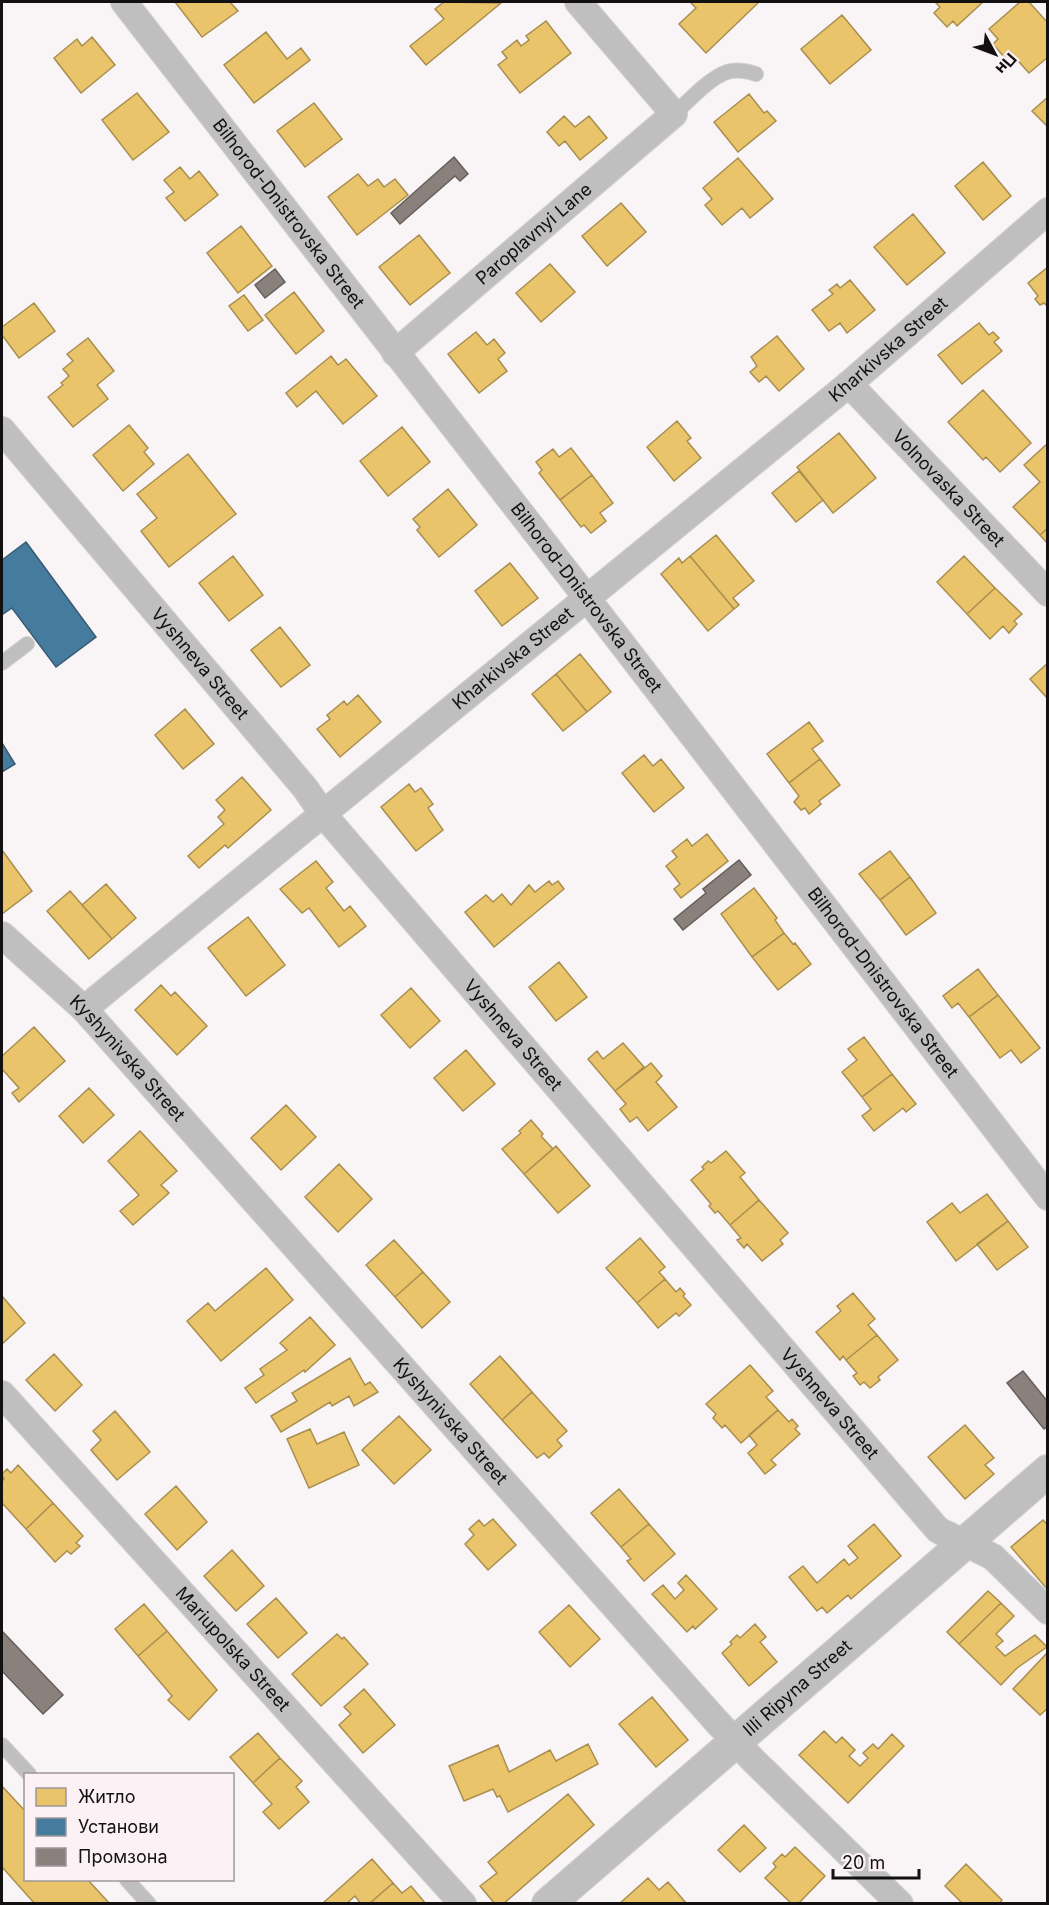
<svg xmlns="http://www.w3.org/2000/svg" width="1049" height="1905" font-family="Inter,sans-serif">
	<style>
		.homes { fill: #e9c46a; stroke: #a98e4f; stroke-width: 1.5 }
		.public { fill: #457b9d; stroke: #365b73; stroke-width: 1.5 }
		.industry { fill: #8a817c; stroke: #665f5c; stroke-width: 1.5 }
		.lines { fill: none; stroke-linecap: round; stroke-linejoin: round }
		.service-casing { stroke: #d3d0d1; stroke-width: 16 }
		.minor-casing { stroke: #d3d0d1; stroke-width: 28 }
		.tertiary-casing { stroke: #d3d0d1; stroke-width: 34 }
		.service { stroke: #bfbfc0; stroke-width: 14 }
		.minor { stroke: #bfbfc0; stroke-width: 26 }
		.tertiary { stroke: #bfbfc0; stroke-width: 32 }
		.labels { text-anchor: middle; stroke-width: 6; stroke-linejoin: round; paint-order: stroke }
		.street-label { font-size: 18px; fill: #131011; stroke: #fcf1f5 }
	</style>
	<rect width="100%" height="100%" fill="#f9f4f6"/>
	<path class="homes" d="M175 2H230L238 11 202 37Z
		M444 2 501 3 426 65 410 46 444 19 435 9Z
		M690 2H756L758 3 706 53 679 24 696 8Z
		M935 2H983L957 26 953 21 947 27 934 13 940 7Z
		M1020 2H1029L1048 23V57L1029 73 1010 52 1004 57 993 44 998 39 989 29Z
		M842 15 871 50 830 84 801 49Z
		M546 21 571 53 520 93 498 65 507 58 502 52 517 40 521 46 529 40 526 36Z
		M266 32 287 59 301 48 310 60 254 103 224 65Z
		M92 37 115 65 81 93 54 58 77 39 82 46Z
		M137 93 169 132 133 160 102 120Z
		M749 94 764 113 767 111 776 121 738 152 714 122Z
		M1048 97V127L1032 111Z
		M314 103 342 139 305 167 277 131Z
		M564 116 575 127 589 116 607 138 580 160 565 141 559 146 547 132Z
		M738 158 773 199 750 218 742 208 722 225 705 205 712 199 703 188Z
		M983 162 1011 196 983 220 955 186Z
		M180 167 190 179 199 171 218 195 185 221 166 198 174 192 164 180Z
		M358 174 368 186 378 179 384 187 395 179 408 195 357 235 328 197Z
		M621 203 646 232 607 266 582 236Z
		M913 214 945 253 907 285 874 247Z
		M241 226 272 266 238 293 207 253Z
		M419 235 450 273 410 305 379 267Z
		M550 264 575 292 541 322 516 293Z
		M1048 267V307L1044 303 1040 305 1035 299 1038 296 1028 283Z
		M850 280 875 310 847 333 840 323 829 331 812 310 833 294 829 290 837 284 840 288Z
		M294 292 324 331 296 354 265 315Z
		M244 295 263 320 248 331 229 306Z
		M34 303 55 331 19 358 2 335V327Z
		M979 323 989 335 993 332 999 338 994 342 1002 351 962 384 938 355Z
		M476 332 487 345 494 339 505 353 498 359 507 371 479 393 448 354Z
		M777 336 804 369 779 391 766 376 759 382 750 372 757 366 751 357Z
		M88 338 114 371 97 385 108 399 73 427 48 397 63 385 61 383 69 376 63 369 73 361 67 354Z
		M331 356 338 365 346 359 377 396 343 424 316 391 297 407 286 393Z
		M983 390 1031 443 1000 472 986 457 983 460 948 422Z
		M677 421 691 438 687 441 701 458 674 481 647 447Z
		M129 425 148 448 144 452 154 464 123 491 93 455Z
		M402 427 430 462 388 496 360 461Z
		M839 433 876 478 833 513 797 467Z
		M1048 443V528L1040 535 1013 507 1040 482 1024 465Z
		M571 448 592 475 560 500 539 473 542 470 536 462 553 449 559 457Z
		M188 454 236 514 169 567 141 531 157 518 137 494Z
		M799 471 823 500 796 522 772 493Z
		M592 475 613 503 600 513 606 521 591 533 584 525 581 527 560 500Z
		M448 489 477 525 439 557 417 530 420 527 413 519Z
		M1048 528V544L1040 535Z
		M716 535 754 581 733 598 739 605 734 609 690 556Z
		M233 556 263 595 229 621 199 583Z
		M690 556 734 609 708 631 661 574 679 558 682 563Z
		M964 556 995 588 967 614 937 582Z
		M510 563 538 598 502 626 475 591Z
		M995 588 1022 614 1014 621 1017 624 1009 633 1003 626 990 639 967 614Z
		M280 627 310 665 281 687 251 650Z
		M580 654 611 692 587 712 556 674Z
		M1048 663V699L1030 679Z
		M556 674 587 712 563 731 532 694Z
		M358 695 381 722 340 757 317 729 330 719 327 715 344 701 347 705Z
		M185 709 214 744 183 769 155 735Z
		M809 722 823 741 812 749 820 759 789 783 767 754Z
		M644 755 653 766 661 759 684 788 654 812 622 773Z
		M820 759 840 785 819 801 821 804 809 814 805 808 801 810 794 802 799 796 789 783Z
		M242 777 271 810 228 848 225 845 199 868 188 856 224 824 218 817 225 810 216 800Z
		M409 784 415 792 421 788 433 804 428 808 443 830 416 851 381 807Z
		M707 834 728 861 681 898 674 889 680 884 666 866 677 857 672 851 687 839 692 846Z
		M2 850 32 891 2 914Z
		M890 851 910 877 880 900 859 874Z
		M316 861 333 882 326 888 344 911 350 906 366 926 339 947 309 908 302 913 280 889Z
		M910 877 936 913 906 935 880 900Z
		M549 881 552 885 558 881 564 889 494 947 465 912 486 895 493 902 502 894 511 905 529 885 535 892Z
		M106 884 136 918 112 939 82 905Z
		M754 888 777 918 775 920 784 933 752 957 721 914Z
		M70 891 112 939 89 959 47 911Z
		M248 917 285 965 246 996 208 948Z
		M784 933 793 944 795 943 811 964 778 990 752 957Z
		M559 962 587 997 556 1021 529 987Z
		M978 969 998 995 969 1017 958 1003 952 1008 943 996Z
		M161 985 171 996 175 992 207 1026 177 1055 135 1010Z
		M411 988 440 1021 410 1048 381 1015Z
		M998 995 1040 1048 1021 1063 1011 1050 1000 1058 969 1017Z
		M34 1027 65 1061 19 1102 12 1093 19 1088 2 1069V1056Z
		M864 1037 892 1074 862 1097 842 1072 857 1060 848 1049Z
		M623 1043 644 1067 615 1091 588 1059 597 1051 603 1059Z
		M466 1050 495 1084 463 1111 434 1078Z
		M651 1063 662 1076 656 1082 677 1107 648 1131 637 1117 630 1122 620 1109 626 1104 615 1091Z
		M892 1074 916 1104 906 1112 903 1108 874 1131 862 1116 871 1109 862 1097Z
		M89 1088 114 1115 83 1143 59 1116Z
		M286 1105 316 1137 281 1170 251 1138Z
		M531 1120 543 1134 541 1136 553 1149 524 1174 502 1149 521 1133 519 1131Z
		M140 1131 177 1171 161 1185 169 1193 133 1225 120 1211 139 1195 108 1161Z
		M556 1146 590 1186 558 1213 524 1174Z
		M726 1151 745 1173 740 1177 759 1200 730 1225 718 1211 715 1213 709 1206 711 1204 691 1180 704 1169 702 1167 708 1161 711 1163Z
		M339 1164 372 1199 338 1232 305 1197Z
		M987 1194 1008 1221 956 1261 927 1222 952 1203 960 1213Z
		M759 1200 788 1233 780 1240 783 1244 762 1261 747 1244 744 1248 737 1240 741 1238 730 1225Z
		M1008 1221 1028 1247 997 1270 977 1244Z
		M640 1238 665 1267 659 1272 665 1279 637 1303 606 1268Z
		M394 1240 423 1272 395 1297 366 1265Z
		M266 1268 293 1300 221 1361 187 1321 208 1303 215 1311Z
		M423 1272 450 1302 422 1328 395 1297Z
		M665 1279 676 1292 680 1288 685 1294 683 1296 691 1305 679 1316 676 1313 658 1328 637 1303Z
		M853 1293 875 1319 868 1325 877 1335 846 1360 843 1356 840 1360 816 1332 841 1311 837 1306Z
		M2 1296 25 1323 2 1344Z
		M310 1317 335 1345 305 1372 304 1370 256 1403 245 1388 264 1375 260 1369 287 1350 280 1343Z
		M877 1335 898 1360 878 1377 880 1380 870 1388 864 1382 860 1385 853 1376 857 1373 846 1360Z
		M54 1354 82 1385 55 1411 26 1380Z
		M500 1356 532 1392 502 1420 470 1384Z
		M350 1358 365 1385 370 1382 378 1392 354 1406 349 1396 332 1406 330 1402 281 1432 271 1416 297 1401 292 1393Z
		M750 1365 773 1391 766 1397 778 1410 741 1443 725 1425 722 1428 713 1418 716 1414 706 1404Z
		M532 1392 567 1431 557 1440 562 1446 549 1458 544 1453 537 1458 502 1420Z
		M778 1410 789 1422 792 1419 798 1426 795 1429 800 1434 771 1460 776 1465 765 1474 748 1453 757 1445 749 1435Z
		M115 1411 150 1452 117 1480 91 1450 101 1440 93 1431Z
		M399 1416 431 1450 394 1484 362 1450Z
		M965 1425 994 1458 985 1465 994 1474 965 1499 928 1457Z
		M310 1429 317 1444 344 1432 359 1465 309 1488 287 1439Z
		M18 1465 53 1503 26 1529 2 1503V1481L4 1479 2 1474 7 1469 11 1473Z
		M176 1486 207 1522 177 1550 145 1514Z
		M619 1489 649 1524 621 1547 591 1513Z
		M53 1503 83 1536 76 1543 80 1546 71 1554 67 1551 55 1562 26 1529Z
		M493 1519 516 1545 488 1570 465 1544 474 1535 469 1529 479 1520 484 1526Z
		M1043 1520 1048 1525V1590L1011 1547Z
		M649 1524 675 1554 644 1581 627 1561 631 1559 621 1547Z
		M874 1524 901 1556 851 1599 848 1595 827 1613 822 1607 817 1611 789 1577 803 1566 817 1583 844 1559 849 1565 858 1558 848 1546Z
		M232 1550 264 1586 236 1611 204 1576Z
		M686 1575 717 1609 695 1629 693 1626 687 1632 652 1594 663 1585 675 1599 684 1590 678 1583Z
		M988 1591 1001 1603 959 1644 947 1632Z
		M276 1598 307 1633 278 1658 247 1624Z
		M1001 1603 1014 1616 996 1634 1003 1641 996 1647 1005 1656 1035 1635 1047 1647 1017 1668 1001 1685 959 1644Z
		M144 1604 167 1631 138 1656 115 1629Z
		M569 1605 600 1639 570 1667 539 1632Z
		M755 1624 766 1637 760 1642 777 1662 749 1686 722 1653 732 1644 730 1642 737 1635 740 1638Z
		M167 1631 217 1690 189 1720 168 1700 172 1696 138 1656Z
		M337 1634 342 1639 344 1637 368 1664 321 1706 292 1674Z
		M1048 1652V1708L1040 1715 1013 1689Z
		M364 1689 395 1725 363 1753 339 1725 351 1714 344 1707Z
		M652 1697 688 1740 656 1767 619 1724Z
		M824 1731 836 1743 842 1737 855 1750 849 1756 860 1766 868 1758 863 1753 873 1744 878 1749 892 1734 904 1746 848 1803 799 1755Z
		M258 1733 280 1758 253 1783 230 1757Z
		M588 1744 598 1764 508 1812 500 1796 497 1797 493 1789 464 1801 449 1766 498 1745 509 1772 550 1750 556 1761Z
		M280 1758 302 1781 296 1787 309 1802 279 1829 263 1812 272 1804 253 1783Z
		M2 1786 26 1812V1880H88L110 1904H35L2 1867Z
		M568 1794 594 1825 503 1904H495L480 1886 497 1873 488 1862Z
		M744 1825 766 1848 740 1872 718 1850Z
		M795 1847 825 1876 798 1904H792L765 1878 776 1867 773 1863 782 1854 785 1857Z
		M372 1859 393 1883 369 1904H361L355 1896 346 1904H322Z
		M966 1864 1002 1900 999 1904H963L945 1886Z
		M648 1878 659 1890 668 1882 687 1904H619Z
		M393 1883 402 1893 411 1886 426 1904H369Z"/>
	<path class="public" d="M26 542 96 637 56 667 12 608 3 614 2 613V560Z
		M2 743 15 764 2 772Z"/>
	<path class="industry" d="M454 157 468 174 460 181 455 176 400 224 391 213Z
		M275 269 285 282 265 298 255 285Z
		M739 860 751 875 683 930 674 919 706 893 703 889Z
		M1023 1371 1048 1402V1426L1044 1429 1007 1383Z
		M2 1631 63 1695 43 1714 2 1671Z"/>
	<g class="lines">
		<g class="service-casing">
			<path id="service" d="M674 114C688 102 709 78 727 72 737 69 747 71 756 74
				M2 663 27 644
				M2 1745 29 1774
				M127 1880 149 1904"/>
		</g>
		<g class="minor-casing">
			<g id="minor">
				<path id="s1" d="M124 2 586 597 1048 1197"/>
				<path id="s2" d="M395 353 674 114 578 2"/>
				<path id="s3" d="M849 384 1048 593"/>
				<path id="s4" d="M2 430 305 788 323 814 938 1530 993 1557 1048 1611"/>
				<path id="s5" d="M2 935 84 1009 717 1722 754 1761 900 1904"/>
				<path id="s6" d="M84 1009 849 384 1048 211"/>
				<path id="s7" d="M2 1394 463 1904"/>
			</g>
		</g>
		<g class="tertiary-casing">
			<g id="tertiary">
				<path id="s8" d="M548 1904 1048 1471"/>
			</g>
		</g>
		<use href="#service" class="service"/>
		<use href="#minor" class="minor"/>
		<use href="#tertiary" class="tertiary"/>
	</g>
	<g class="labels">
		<g class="street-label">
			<text dy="6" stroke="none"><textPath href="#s1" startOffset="268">Bilhorod-Dnistrovska Street</textPath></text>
			<text dy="6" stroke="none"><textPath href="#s2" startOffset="183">Paroplavnyi Lane</textPath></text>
			<text dy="6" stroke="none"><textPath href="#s6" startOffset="1040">Kharkivska Street</textPath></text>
			<text dy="6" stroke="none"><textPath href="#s3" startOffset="144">Volnovaska Street</textPath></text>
			<text dy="6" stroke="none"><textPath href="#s1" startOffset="754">Bilhorod-Dnistrovska Street</textPath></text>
			<text dy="6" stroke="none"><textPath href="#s6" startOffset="554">Kharkivska Street</textPath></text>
			<text dy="6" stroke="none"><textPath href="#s4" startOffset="306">Vyshneva Street</textPath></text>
			<text dy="6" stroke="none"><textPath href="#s1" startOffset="1240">Bilhorod-Dnistrovska Street</textPath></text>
			<text dy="6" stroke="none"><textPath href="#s4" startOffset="792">Vyshneva Street</textPath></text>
			<text dy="6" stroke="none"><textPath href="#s5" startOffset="176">Kyshynivska Street</textPath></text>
			<text dy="6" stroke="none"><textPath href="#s4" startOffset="1278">Vyshneva Street</textPath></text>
			<text dy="6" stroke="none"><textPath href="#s5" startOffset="662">Kyshynivska Street</textPath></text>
			<text dy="6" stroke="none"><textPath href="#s7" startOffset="344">Mariupolska Street</textPath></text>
			<text dy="6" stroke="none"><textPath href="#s8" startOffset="330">Illi Ripyna Street</textPath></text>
		</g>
	</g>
	<rect width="1049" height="1905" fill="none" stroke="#131011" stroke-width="6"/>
	<rect x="24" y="1773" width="210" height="108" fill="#fcf1f5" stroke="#9f979a" stroke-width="1.5"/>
	<rect x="36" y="1788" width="30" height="18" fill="#e9c46a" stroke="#9f979a" stroke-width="1.5"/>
	<text x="78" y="1803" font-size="18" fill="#131011">Житло</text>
	<rect x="36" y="1818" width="30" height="18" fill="#457b9d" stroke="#9f979a" stroke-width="1.5"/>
	<text x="78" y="1833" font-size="18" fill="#131011">Установи</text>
	<rect x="36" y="1848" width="30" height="18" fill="#8a817c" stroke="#9f979a" stroke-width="1.5"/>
	<text x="78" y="1863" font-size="18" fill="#131011">Промзона</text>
	<g transform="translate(995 54) rotate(131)" stroke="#fcf1f5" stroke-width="4.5" paint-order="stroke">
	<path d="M0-4.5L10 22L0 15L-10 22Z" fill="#131011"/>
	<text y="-9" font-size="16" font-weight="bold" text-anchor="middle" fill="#131011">Пн</text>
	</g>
	<path d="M833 1869v9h86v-9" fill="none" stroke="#131011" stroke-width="3"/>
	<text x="842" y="1869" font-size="18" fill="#131011" stroke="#fcf1f5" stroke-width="4.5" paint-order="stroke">20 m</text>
</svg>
